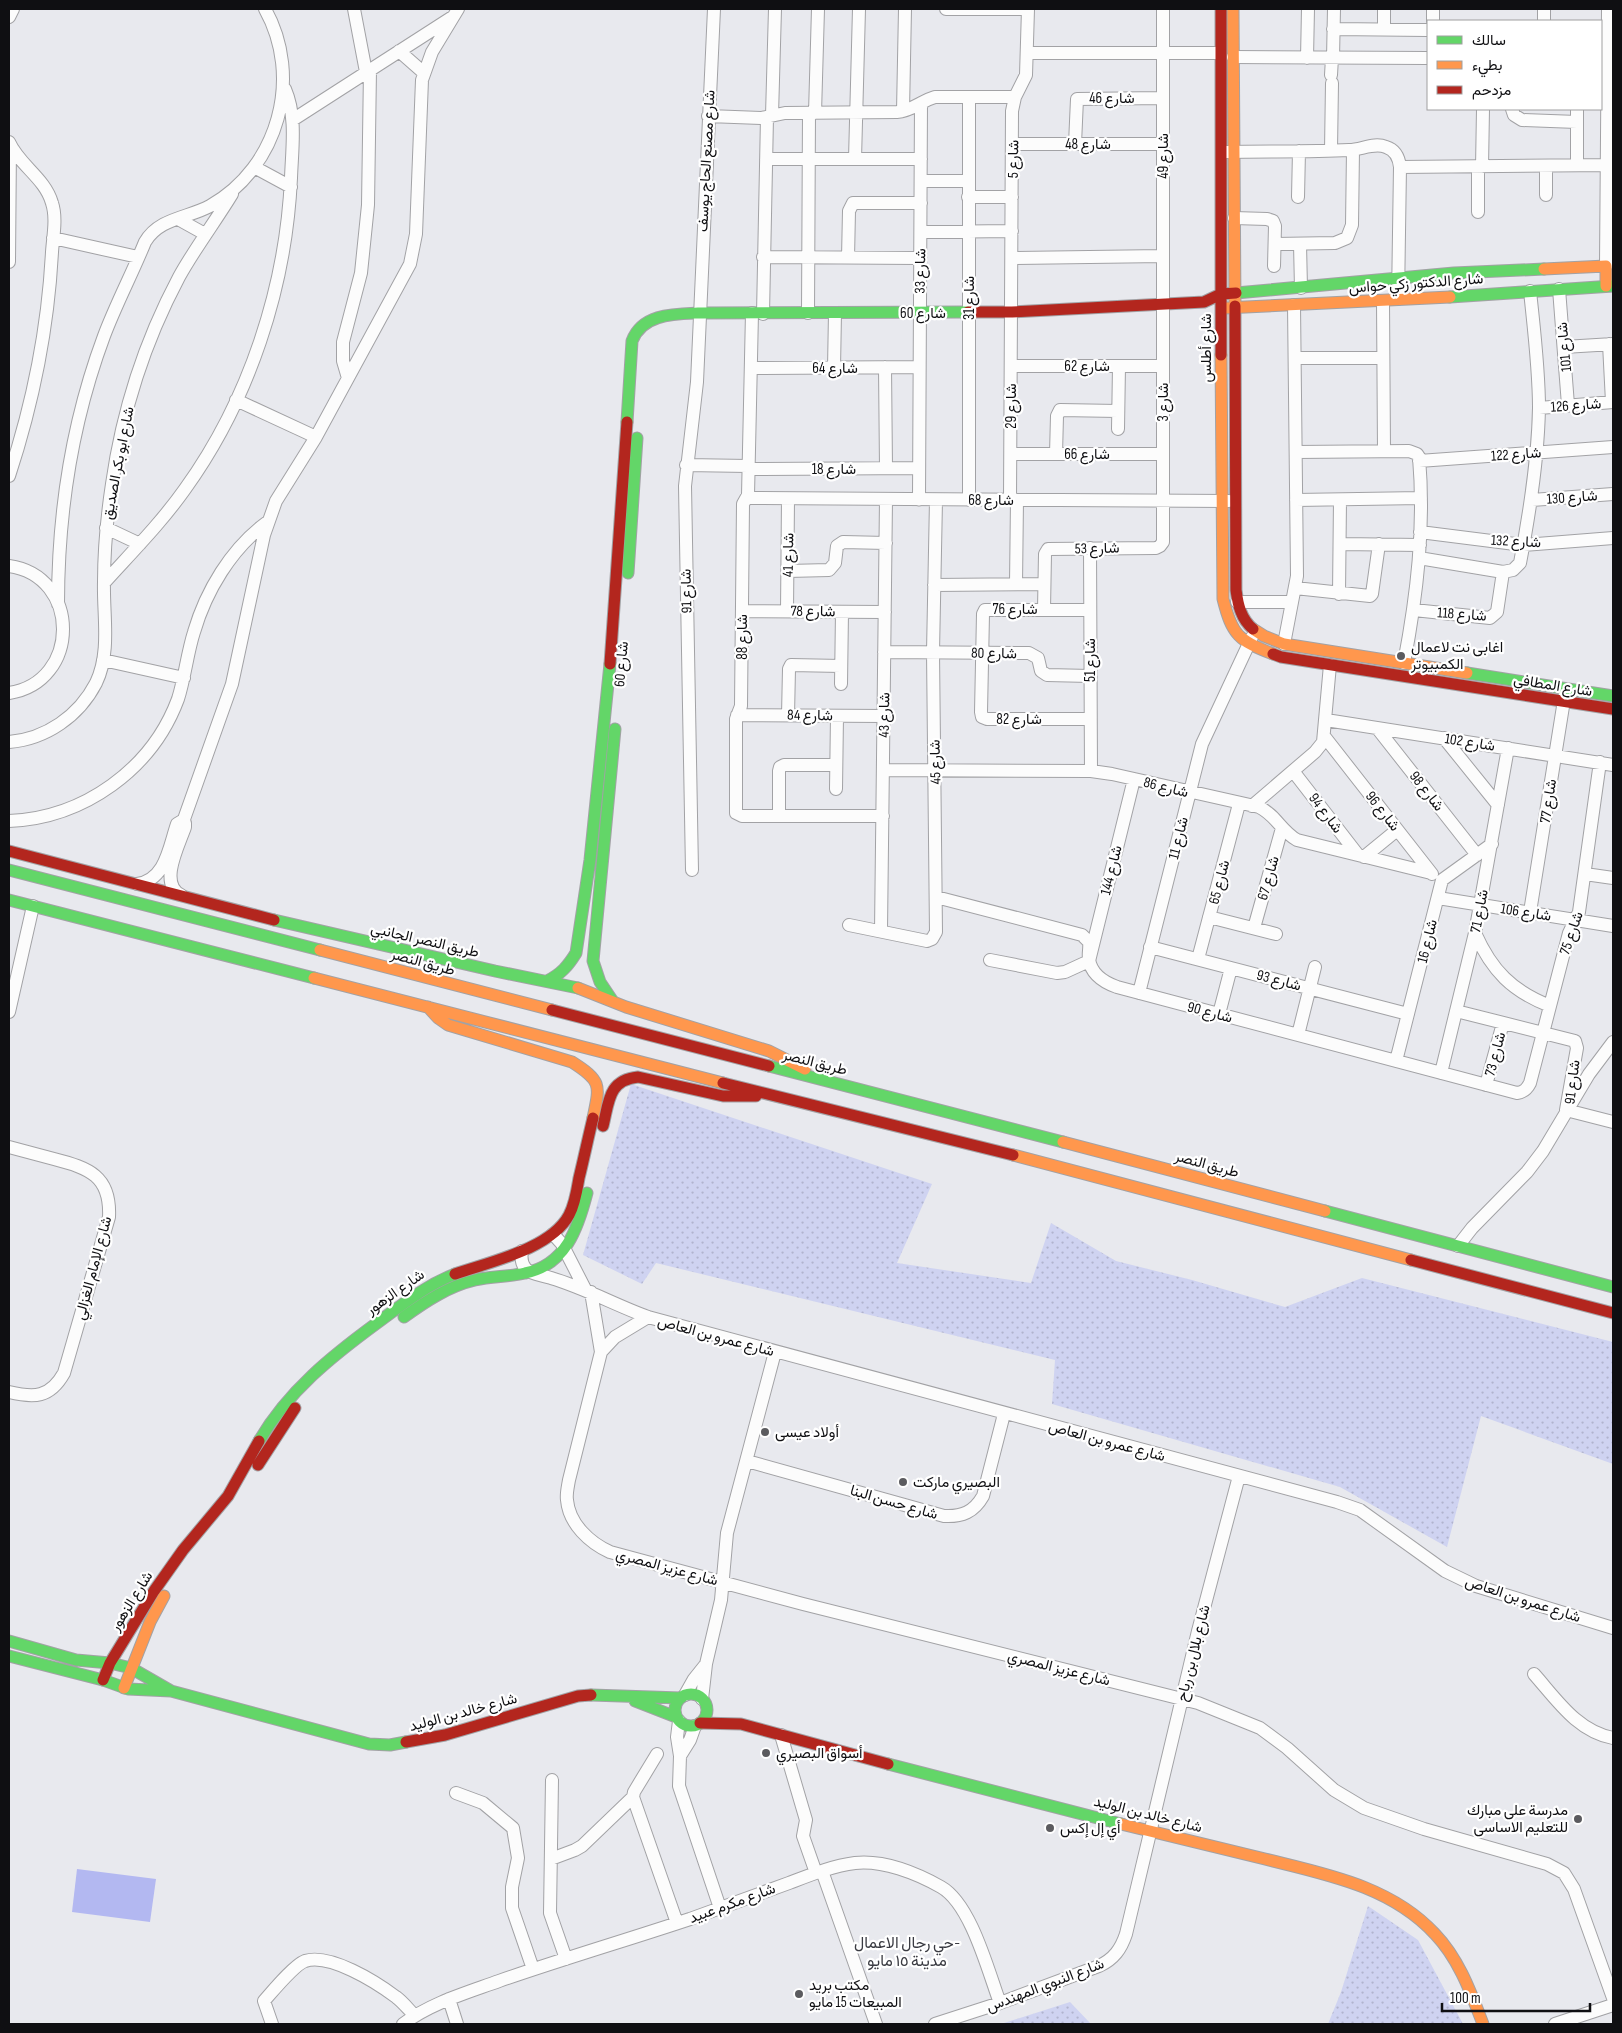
<svg xmlns="http://www.w3.org/2000/svg" width="1622" height="2033" font-family="'Sofia Sans Condensed',Vazirmatn,sans-serif">
	<style>
		.grass { fill: url(#grass-dots) }
		.water { fill: #b3b8f1 }
		.lines { fill: none; stroke-linecap: round; stroke-linejoin: round }
		.street-casing { stroke: #a2a2a5; stroke-width: 14 }
		.fast-casing { stroke: #a2a2a5; stroke-width: 13 }
		.slow-casing { stroke: #a2a2a5; stroke-width: 13 }
		.jam-casing { stroke: #a2a2a5; stroke-width: 13 }
		.street { stroke: #fcfcfc; stroke-width: 12 }
		.fast { stroke: #63d668; stroke-width: 11 }
		.slow { stroke: #ff974d; stroke-width: 11 }
		.jam { stroke: #b3261e; stroke-width: 11 }
		.poi-dot { fill: #5b5b5f; stroke: #fff; stroke-width: 2 }
		.labels { text-anchor: middle; stroke-width: 4.5; stroke-linejoin: round; paint-order: stroke }
		.street-label { font-size: 15px; fill: #0f0f12; stroke: #fff }
		.poi-label { font-size: 15px; fill: #0f0f12; stroke: #fff; text-anchor: start }
		.neighbourhood-label { font-size: 16px; fill: #3a3b42; stroke: #fff }
	</style>
	<defs>
		<pattern id="grass-dots" width="8" height="8" patternUnits="userSpaceOnUse" patternTransform="scale(1.25)"><rect width="8" height="8" fill="#cfd3f1"/><path d="M2 2h.1M6 6h.1" fill="none" stroke="#b1b4ce" stroke-width="1.8" stroke-linecap="round"/></pattern>
	</defs>
	<rect width="100%" height="100%" fill="#e8e9ee"/>
	<path class="grass" d="M631 1084 932 1184 897 1263 1031 1283 1051 1223 1116 1261 1192 1280 1285 1307 1362 1278 1613 1342V1464L1481 1416 1447 1547 1340 1487 1052 1404 1055 1360 656 1263 642 1284 583 1255Z
		M1368 1906 1418 1940 1463 2024H1328L1341 1992Z
		M1070 2002 1091 2024H1001Z"/>
	<path class="water" d="M77 1869 156 1879 150 1922 72 1912Z"/>
	<g class="lines">
		<g class="street-casing">
			<path id="street" d="M354 9 366 72
				M946 9H1028
				M9 17 13 9
				M1433 21V9
				M1544 21V9
				M1333 29 1428 30
				M1384 30V9
				M399 51 424 73
				M1027 53H1220
				M1233 57 1428 58
				M1307 58 1308 9
				M1333 58 1334 9
				M1331 75 1332 58
				M969 97V500
				M1512 109 1514 115 1522 120 1577 122
				M903 111 905 9
				M815 113 818 9
				M772 115 775 9
				M708 116 761 118 785 113 897 112C912 111 921 101 935 97H1015
				M294 119 451 18
				M9 142C19 165 45 178 52 203 57 218 53 237 52 252 48 329 33 403 9 476
				M1013 144H1163
				M1075 144 1077 99 1163 98
				M1331 150 1332 83
				M1226 152C1267 151 1308 152 1349 150 1361 150 1374 142 1386 147 1396 150 1399 158 1400 167L1398 299
				M766 159H921
				M855 159 859 9
				M1577 165V109
				M254 167 291 187
				M1400 167 1607 165
				M1478 167V212
				M1482 167 1483 109
				M921 181H968
				M1546 195V166
				M968 197H1012
				M1298 197 1299 151
				M1234 218 1267 219 1273 221 1275 226 1274 266
				M178 219 205 234
				M921 232 1012 231
				M53 238 138 257
				M1275 244 1335 243 1347 238 1352 225 1353 150
				M1300 244 1301 288
				M763 257 920 258
				M848 258 849 211 853 203H921
				M1012 258 1163 256
				M9 262 10 145
				M1606 266 1608 9
				M1559 289 1568 405
				M1383 301 1384 451
				M752 313 748 495 743 504 741 706 736 719V813L742 816H883
				M808 313 809 113
				M763 314 767 117
				M1609 344 1612 402
				M1564 347 1613 344
				M1295 358H1383
				M1011 366H1163
				M885 367 886 468
				M751 368 919 367
				M834 368 835 313
				M348 378 343 361V342L361 273 368 205 370 70
				M236 400 316 437
				M1539 408 1613 402
				M1118 429 1119 366
				M1296 452 1409 451 1417 454 1419 457C1425 527 1417 595 1404 663
				M1011 454H1163
				M1056 454 1057 416 1060 410 1118 411
				M1419 461 1613 447
				M686 465 748 466
				M748 469 919 468
				M747 498 1229 501
				M919 500 921 103
				M1010 500 1012 111 1015 97 1026 75 1028 9
				M1296 500 1421 498
				M1532 500 1613 494
				M106 528 140 544
				M1420 532 1523 545 1613 538
				M1340 544 1420 545
				M1090 548 1091 771
				M1419 558 1503 572 1513 570 1520 563C1530 511 1538 461 1539 408 1539 369 1534 330 1530 291
				M9 566C81 576 81 682 9 693
				M788 571 829 570 835 563 837 546 843 542 886 543
				M104 583C132 552 161 523 185 489 249 400 286 288 291 178 292 148 297 117 285 89
				M1016 584 1017 500
				M934 585 1044 584
				M1295 588 1370 596 1372 594 1379 544
				M1339 594 1340 500
				M1237 602H1292
				M58 604C58 513 72 422 104 336 116 304 132 274 145 242 159 218 188 218 210 206 279 167 303 77 265 9
				M1044 609 1045 554 1048 549 1156 548 1160 546 1163 542V9
				M1090 610H985L983 614 981 712 982 717 987 719H1090
				M1414 610 1490 618 1497 612 1503 572
				M742 611 885 612
				M787 611 788 499
				M1284 644 1297 576 1294 305
				M884 652 1029 653 1038 658 1041 671 1047 675 1090 676
				M103 660 184 678
				M841 684 842 612
				M737 715 884 716
				M788 715 789 669 791 665 841 666
				M1326 720 1613 765
				M1377 728 1477 855
				M1324 736 1432 874
				M1444 738 1498 805
				M9 742C46 739 79 716 96 683 111 652 103 615 104 582 104 550 107 517 112 484 122 413 145 341 179 277 195 248 215 222 232 194
				M883 770 1091 771 1112 774 1259 807C1276 815 1281 831 1297 840L1431 873
				M1293 771 1358 855
				M836 789 837 716
				M1252 806 1315 752 1323 742 1330 665
				M779 816V771L780 767 784 765H836
				M9 821C84 818 152 769 178 699 185 677 187 654 194 632 206 591 231 549 266 523
				M183 822 232 684 264 535 276 501 316 437 410 264 416 234 422 80 432 52 458 9
				M1364 857 1397 830
				M692 870 685 486 697 382 714 9
				M1585 874 1613 878
				M137 884C166 880 169 847 177 824L182 821 185 823V827C179 845 158 884 181 895
				M936 897 1082 935 1089 942C1090 948 1088 953 1089 959 1091 974 1103 982 1117 987L1517 1093C1524 1092 1527 1089 1530 1083L1569 933 1579 912 1600 762
				M1438 898 1613 926
				M1530 912 1565 694
				M1209 917 1276 934
				M849 925 927 941 932 939 936 932 933 652 936 500
				M1254 928 1282 828
				M881 931 886 499
				M1475 933C1492 971 1512 991 1550 1006
				M1150 947 1408 1014
				M1198 959 1239 804
				M990 960 1057 973 1065 972 1089 961 1134 779
				M1139 993 1202 744 1252 637
				M1456 1011 1575 1041 1577 1048 1566 1110 1613 1122
				M9 1012 33 906
				M1219 1014 1231 968
				M1298 1035 1315 967
				M1396 1061 1442 880 1492 844
				M1441 1073 1475 933 1508 748
				M1486 1085 1503 1023
				M9 1147C24 1151 39 1155 54 1159 89 1168 111 1176 109 1217L64 1373C50 1398 34 1398 9 1392
				M553 1234 562 1244 585 1289
				M1458 1246 1472 1228 1527 1172 1543 1151 1589 1074 1613 1042
				M522 1251C521 1257 521 1264 526 1269 532 1275 543 1275 551 1278 585 1288 615 1305 648 1317L1337 1502 1360 1510 1445 1571 1476 1586 1613 1628
				M591 1292 601 1352 569 1480C568 1486 566 1494 567 1500 569 1524 590 1543 610 1552L803 1604 1198 1703 1260 1728 1287 1748 1334 1790 1364 1808 1424 1829 1547 1864 1564 1873 1574 1889 1613 1998
				M601 1352 615 1337 648 1317
				M747 1461 944 1516C962 1517 974 1512 983 1496L1004 1414
				M1534 1674C1557 1700 1577 1731 1613 1738
				M685 1695 694 1679 706 1664
				M702 1699 706 1664 721 1600 727 1533 775 1352
				M679 1721 677 1737 680 1756 679 1786 720 1908
				M781 1735 806 1820 803 1836 816 1873
				M657 1754 634 1792 633 1797 677 1923
				M680 1756 690 1740 695 1726
				M552 1780 550 1913 566 1959
				M456 1793 483 1803 513 1828 518 1858 512 1887V1908L533 1969
				M551 1859 575 1850 582 1846 633 1797
				M822 1871 876 2024
				M449 1999 457 2024
				M272 2024 264 2001C272 1992 294 1965 305 1961 330 1953 376 1982 396 1997 403 2002 408 2009 415 2016
				M403 2024C431 2003 466 1993 499 1981 562 1959 627 1940 690 1919 723 1907 756 1895 789 1883 810 1875 832 1866 855 1863 883 1860 916 1873 941 1887 971 1904 988 1971 1000 2003
				M935 2024 1000 2003 1099 1966C1114 1959 1121 1949 1126 1934L1198 1631 1239 1476
				M1555 2024 1613 2005"/>
		</g>
		<g class="fast-casing">
			<path id="fast" d="M1236 293 1454 273 1544 269
				M1450 297 1613 286
				M627 422 632 341C642 314 673 314 698 313L968 312
				M628 573 637 438
				M1467 673 1613 696
				M9 870 320 950
				M9 900 314 978
				M274 920 495 971 578 988
				M547 981C561 974 568 966 576 953L590 860 610 664
				M612 1000 600 982 593 961 615 729
				M769 1066 1063 1142
				M1325 1211 1613 1287
				M404 1317C426 1301 449 1286 475 1280 492 1276 509 1277 525 1273 566 1265 578 1228 587 1193
				M259 1441C288 1391 332 1356 377 1323 403 1304 425 1286 455 1274
				M9 1641 76 1660 110 1663 131 1668 171 1691 369 1744 390 1745 406 1742
				M9 1656 103 1680 128 1689 171 1691
				M675 1710a16 16 0 1 1 32 0a16 16 0 1 1-32 0Z
				M591 1695 681 1698
				M635 1701 676 1717
				M888 1764 1121 1824"/>
		</g>
		<g class="slow-casing">
			<path id="slow" d="M1233 9 1235 306
				M1544 269 1606 266V286
				M1225 308 1450 297
				M1221 355 1223 599C1232 635 1239 641 1273 654
				M1253 629 1264 636 1284 644 1467 673
				M320 950 552 1010
				M314 978 723 1083
				M578 988 626 1007 769 1051 805 1069
				M428 1007 438 1018 448 1025 572 1062C602 1081 600 1085 593 1118
				M1063 1142 1325 1211
				M1013 1155 1411 1260
				M124 1688 150 1622 164 1596
				M1121 1824C1169 1836 1217 1847 1265 1859 1325 1874 1391 1886 1435 1934 1459 1959 1471 1993 1483 2024"/>
		</g>
		<g class="jam-casing">
			<path id="jam" d="M1221 9V355
				M1235 306 1236 590C1238 605 1241 619 1253 629
				M968 312H1012L1204 302 1221 294 1236 293
				M1273 654 1281 657 1613 709
				M610 664 627 422
				M9 851 274 920
				M552 1010 769 1066
				M723 1083 1013 1155
				M603 1126C609 1102 608 1080 638 1077L723 1096H756
				M1411 1260 1613 1313
				M455 1274C489 1262 551 1249 569 1215 575 1204 577 1190 579 1178 584 1158 588 1138 593 1118
				M258 1465 295 1408
				M103 1680 110 1663 154 1591 183 1550 228 1496 259 1441
				M700 1723 741 1724 888 1764
				M406 1742 445 1735 578 1696 591 1695"/>
		</g>
		<use href="#street" class="street"/>
		<use href="#fast" class="fast"/>
		<use href="#slow" class="slow"/>
		<use href="#jam" class="jam"/>
	</g>
	<g class="poi-dot">
		<circle cx="1401" cy="656" r="5"/>
		<circle cx="765" cy="1432" r="5"/>
		<circle cx="903" cy="1482" r="5"/>
		<circle cx="766" cy="1753" r="5"/>
		<circle cx="1578" cy="1819" r="5"/>
		<circle cx="1050" cy="1828" r="5"/>
		<circle cx="799" cy="1994" r="5"/>
	</g>
	<g class="labels">
		<g class="street-label">
			<text x="1112" y="103">شارع 46</text>
			<text x="1088" y="149">شارع 48</text>
			<text transform="translate(1163 156) rotate(-90)" y="5">شارع 49</text>
			<text transform="translate(1013 159) rotate(-89)" y="5">شارع 5</text>
			<text transform="translate(706 161) rotate(-87)" y="5">شارع مصنع الحاج يوسف</text>
			<text transform="translate(920 271) rotate(-89)" y="5">شارع 33</text>
			<text transform="translate(1416 283) rotate(-4)" y="5">شارع الدكتور زكي حواس</text>
			<text transform="translate(969 298) rotate(-90)" y="5">شارع 31</text>
			<text x="923" y="318">شارع 60</text>
			<text transform="translate(1564 347) rotate(-95)" y="5">شارع 101</text>
			<text transform="translate(1206 348) rotate(-90)" y="5">شارع أطلس</text>
			<text x="1087" y="371">شارع 62</text>
			<text x="835" y="373">شارع 64</text>
			<text transform="translate(1163 402) rotate(-90)" y="5">شارع 3</text>
			<text transform="translate(1576 405) rotate(-4)" y="5">شارع 126</text>
			<text transform="translate(1011 406) rotate(-90)" y="5">شارع 29</text>
			<text x="1087" y="459">شارع 66</text>
			<text transform="translate(1516 454) rotate(-4)" y="5">شارع 122</text>
			<text transform="translate(118 463) rotate(-79)" y="5">شارع ابو بكر الصديق</text>
			<text x="834" y="474">شارع 18</text>
			<text transform="translate(1572 497) rotate(-4)" y="5">شارع 130</text>
			<text x="991" y="505">شارع 68</text>
			<text transform="translate(1516 541) rotate(3)" y="5">شارع 132</text>
			<text transform="translate(1097 548) rotate(-1)" y="5">شارع 53</text>
			<text transform="translate(788 555) rotate(-89)" y="5">شارع 41</text>
			<text transform="translate(686 591) rotate(-91)" y="5">شارع 91</text>
			<text x="1015" y="614">شارع 76</text>
			<text transform="translate(813 611) rotate(1)" y="5">شارع 78</text>
			<text transform="translate(1462 614) rotate(4)" y="5">شارع 118</text>
			<text transform="translate(742 637) rotate(-90)" y="5">شارع 88</text>
			<text transform="translate(994 653) rotate(1)" y="5">شارع 80</text>
			<text transform="translate(1090 660) rotate(-90)" y="5">شارع 51</text>
			<text transform="translate(621 664) rotate(-85)" y="5">شارع 60</text>
			<text transform="translate(1553 685) rotate(9)" y="5">شارع المطافي</text>
			<text transform="translate(810 715) rotate(1)" y="5">شارع 84</text>
			<text transform="translate(884 715) rotate(-89)" y="5">شارع 43</text>
			<text x="1019" y="724">شارع 82</text>
			<text transform="translate(1470 742) rotate(9)" y="5">شارع 102</text>
			<text transform="translate(935 762) rotate(-91)" y="5">شارع 45</text>
			<text transform="translate(1166 787) rotate(14)" y="5">شارع 86</text>
			<text transform="translate(1427 791) rotate(52)" y="5">شارع 98</text>
			<text transform="translate(1548 801) rotate(-81)" y="5">شارع 77</text>
			<text transform="translate(1383 811) rotate(52)" y="5">شارع 96</text>
			<text transform="translate(1326 813) rotate(53)" y="5">شارع 94</text>
			<text transform="translate(1178 838) rotate(-76)" y="5">شارع 11</text>
			<text transform="translate(1111 870) rotate(-76)" y="5">شارع 144</text>
			<text transform="translate(1268 878) rotate(-74)" y="5">شارع 67</text>
			<text transform="translate(1219 882) rotate(-75)" y="5">شارع 65</text>
			<text transform="translate(1479 911) rotate(-79)" y="5">شارع 71</text>
			<text transform="translate(1526 912) rotate(9)" y="5">شارع 106</text>
			<text transform="translate(1571 933) rotate(-71)" y="5">شارع 75</text>
			<text transform="translate(425 940) rotate(13)" y="5">طريق النصر الجانبي</text>
			<text transform="translate(1427 941) rotate(-76)" y="5">شارع 16</text>
			<text transform="translate(423 962) rotate(15)" y="5">طريق النصر</text>
			<text transform="translate(1279 980) rotate(15)" y="5">شارع 93</text>
			<text transform="translate(1210 1012) rotate(15)" y="5">شارع 90</text>
			<text transform="translate(1495 1054) rotate(-75)" y="5">شارع 73</text>
			<text transform="translate(815 1062) rotate(14)" y="5">طريق النصر</text>
			<text transform="translate(1572 1082) rotate(-83)" y="5">شارع 91</text>
			<text transform="translate(1207 1164) rotate(15)" y="5">طريق النصر</text>
			<text transform="translate(93 1268) rotate(-75)" y="5">شارع الإمام الغزالي</text>
			<text transform="translate(395 1292) rotate(-35)" y="5">شارع الزهور</text>
			<text transform="translate(716 1336) rotate(15)" y="5">شارع عمرو بن العاص</text>
			<text transform="translate(1107 1441) rotate(15)" y="5">شارع عمرو بن العاص</text>
			<text transform="translate(894 1502) rotate(16)" y="5">شارع حسن البنا</text>
			<text transform="translate(667 1567) rotate(15)" y="5">شارع عزيز المصري</text>
			<text transform="translate(1523 1599) rotate(18)" y="5">شارع عمرو بن العاص</text>
			<text transform="translate(131 1601) rotate(-58)" y="5">شارع الزهور</text>
			<text transform="translate(1193 1653) rotate(-76)" y="5">شارع بلال بن رباح</text>
			<text transform="translate(1059 1668) rotate(14)" y="5">شارع عزيز المصري</text>
			<text transform="translate(463 1712) rotate(-15)" y="5">شارع خالد بن الوليد</text>
			<text transform="translate(1148 1814) rotate(14)" y="5">شارع خالد بن الوليد</text>
			<text transform="translate(732 1903) rotate(-20)" y="5">شارع مكرم عبيد</text>
			<text transform="translate(1045 1985) rotate(-21)" y="5">شارع النبوي المهندس</text>
		</g>
		<g class="poi-label">
			<text x="1411" y="652">اغابى نت لاعمال<tspan x="1411" dy="17">الكمبيوتر</tspan></text>
			<text x="775" y="1437">أولاد عيسى</text>
			<text x="913" y="1487">البصيري ماركت</text>
			<text x="776" y="1758">أسواق البصيري</text>
			<text x="1568" y="1815" text-anchor="end">مدرسة على مبارك<tspan x="1568" dy="17">للتعليم الاساسى</tspan></text>
			<text x="1060" y="1833">أي إل إكس</text>
			<text x="809" y="1990">مكتب بريد<tspan x="809" dy="17">المبيعات 15 مايو</tspan></text>
		</g>
		<g class="neighbourhood-label">
			<text x="907" y="1948">حي رجال الاعمال-<tspan x="907" dy="18">مدينة ١٥ مايو</tspan></text>
		</g>
	</g>
	<rect width="1622" height="2033" fill="none" stroke="#0f0f12" stroke-width="20"/>
	<rect x="1427" y="20" width="175" height="90" fill="#ffffff" stroke="#9f9fa0"/>
	<rect x="1437" y="36" width="25" height="8" fill="#63d668" stroke="#9f9fa0"/>
	<text x="1472" y="45" font-size="15" fill="#0f0f12">سالك</text>
	<rect x="1437" y="61" width="25" height="8" fill="#ff974d" stroke="#9f9fa0"/>
	<text x="1472" y="70" font-size="15" fill="#0f0f12">بطيء</text>
	<rect x="1437" y="86" width="25" height="8" fill="#b3261e" stroke="#9f9fa0"/>
	<text x="1472" y="95" font-size="15" fill="#0f0f12">مزدحم</text>
	<path d="M1442 2003v8h148v-8" fill="none" stroke="#0f0f12" stroke-width="2.5"/>
	<text x="1450" y="2003" font-size="15" fill="#0f0f12" stroke="#ffffff" stroke-width="4" paint-order="stroke">100 m</text>
</svg>
